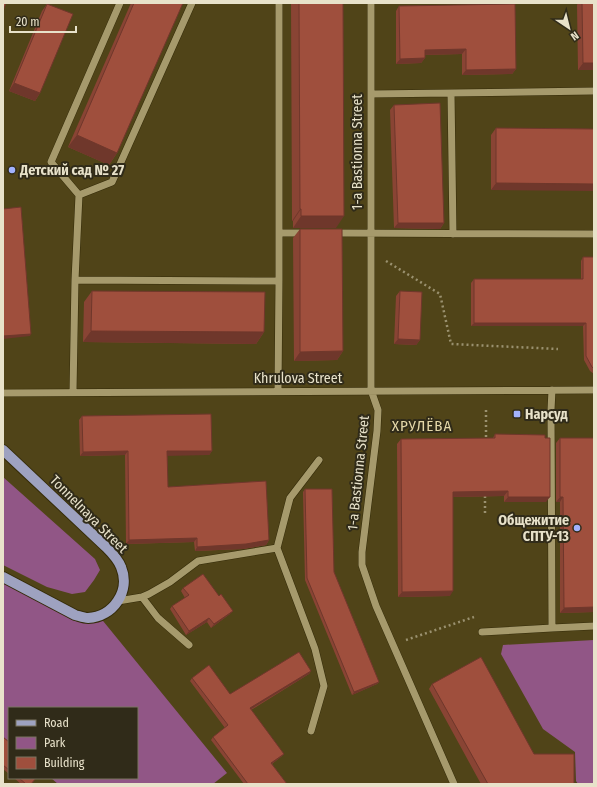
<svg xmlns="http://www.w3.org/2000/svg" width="597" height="787" font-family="'Fira Sans Condensed',sans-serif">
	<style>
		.green { fill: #915686 }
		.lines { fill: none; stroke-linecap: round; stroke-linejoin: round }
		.minor-casing { stroke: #342b09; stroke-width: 8 }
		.major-casing { stroke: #342b09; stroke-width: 12 }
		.path { stroke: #9a916f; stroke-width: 2.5; stroke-dasharray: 2 3; stroke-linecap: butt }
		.minor { stroke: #a69a6c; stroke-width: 7 }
		.major { stroke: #9ea2c0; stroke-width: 10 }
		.wall { fill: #894434 }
		.shaded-wall { fill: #6f372b }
		.building { fill: #9f4f3d; stroke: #6f372b }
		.poi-dot { fill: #a2b2fd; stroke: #302b19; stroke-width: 1.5 }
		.labels { text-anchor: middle; stroke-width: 4; stroke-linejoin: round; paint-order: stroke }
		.street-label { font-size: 14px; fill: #e8e2ca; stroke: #302b19 }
		.poi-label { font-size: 14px; font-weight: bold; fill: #e8e2ca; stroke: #302b19; text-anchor: start }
		.neighbourhood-label { font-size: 15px; letter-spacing: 1px; fill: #e5d8a9; stroke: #302b19 }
	</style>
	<rect width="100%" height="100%" fill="#504418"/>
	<path class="green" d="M3 477 95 559 100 570 94 580 85 592 72 594 47 587 3 565Z
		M3 579 65 609 99 616 227 773 213 784H58L51 778H137V708H9V743L3 738Z
		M594 640V784H578L576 781 575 752 543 729 501 654 503 645Z"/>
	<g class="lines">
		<g class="minor-casing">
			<path id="minor" d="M371 3V390L378 410 377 431 362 552V565L376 606 454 784
				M451 93 453 234
				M371 94 594 91
				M79 195 112 182 192 3
				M280 233H305
				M334 233 594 234
				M75 280 279 281 278 391
				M279 281V3
				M552 390 551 410 552 628 594 626
				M73 392 75 280 79 195 51 162 120 3
				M3 393 594 390
				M142 597 158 618 189 645
				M118 601 142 597 149 594 170 582 198 561 277 548
				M482 632 552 628
				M311 731 324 686 315 649 277 548 290 498 319 460"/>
		</g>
		<g class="major-casing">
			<path id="major" d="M3 450 106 547C112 553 118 559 121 567 131 591 113 617 88 618 84 618 79 616 75 615L3 577"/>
		</g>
		<path class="path" d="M386 261 440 294 451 344 558 349
			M486 442V410
			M485 513V495
			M406 640 474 617"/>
		<use href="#minor" class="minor"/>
		<use href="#major" class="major"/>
	</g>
	<path class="wall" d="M131 3H183L117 153 109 165 68 147Z
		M291 3H343L336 228H293V221H292Z
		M578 3H594V70H578L577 5Z
		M47 4 40 93 35 101 9 91 42 11Z
		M399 6 516 69 512 74 462 75V54L425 55V58L421 63 396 64V11Z
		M394 105 444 223 440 229 394 228 390 110Z
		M496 128 594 129 491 190V135Z
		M300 229 343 351 337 360 294 361 293 238Z
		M583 257H594V374L590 371 584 360 583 326H471V283L474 279H581V261Z
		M92 291 264 332 256 344 83 342 84 302Z
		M400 291 420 340 416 345 394 344 396 296Z
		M82 416 212 451 209 455H167L168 487 269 540 266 545 243 549 195 551 194 542 126 544 125 455 80 456 79 420Z
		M495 434 546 502H504V496L453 497 450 596 398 597 397 444 401 439 493 438Z
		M560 438H594V612L560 613V502H556V443Z
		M305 489 334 572 379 682 377 684 352 695 305 580 303 492Z
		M183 588 230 614 211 628 207 622 186 635 170 609 172 606 185 598 181 591Z
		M311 671 309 674 251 710 282 756 272 764 287 784H244L211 740 213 737 225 728 190 681 192 678 230 694Z
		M432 684 534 754 574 784H481L429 689Z
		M3 737 9 742V774L3 769Z
		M14 778H36L31 784H21Z"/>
	<path class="shaded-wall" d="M466 49 462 54 421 55 425 50Z
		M425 58 421 63 396 64 400 59Z
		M583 63H594V70H578Z
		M516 69 512 74 462 75 466 70Z
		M14 83 40 93 35 101 9 91Z
		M77 135 117 153 109 165 68 147Z
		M496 183 594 184V191L491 190Z
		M300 209H301L293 221H292Z
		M301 216H344L336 228H293Z
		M398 223H444L440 229 394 228Z
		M474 323H586L583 326H471Z
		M91 331 264 332 256 344 83 342Z
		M31 334 30 336 3 339V336Z
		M398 339 420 340 416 345 394 344Z
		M343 351 337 360 294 361 300 352Z
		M128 451 125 455 80 456 83 452Z
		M167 451H212L209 455 164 456Z
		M508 491 504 496 449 497 453 492Z
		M508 497H550L546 502H504Z
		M560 497H563L560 502H556Z
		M197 538 194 542 126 544 129 540Z
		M269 540 266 545 243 549 195 551 197 547Z
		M453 591 450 596 398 597 402 592Z
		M594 607V612L560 613 564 608Z
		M233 611 230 614 211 628 214 624Z
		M209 618 207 622 186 635 189 631Z
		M311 671 309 674 248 711 250 708Z
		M379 682 377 684 352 695 354 692Z
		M284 754 282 756 269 766 271 763Z"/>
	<path class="building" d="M3 3H6L3 11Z
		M134 3H183L117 153 77 135Z
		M299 3H343L344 216H301V209H300Z
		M582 3H594V63H583Z
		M47 4 73 14 40 93 14 83Z
		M515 4 516 69 466 70V49L425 50V58L400 59 399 6Z
		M440 103 444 223H398L394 105Z
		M496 128 594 129V184L496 183Z
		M21 207 31 334 3 336V209Z
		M300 229H342L343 351 300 352Z
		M583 257H594V369L592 367 586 356V323H474V279H583Z
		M92 291 265 292 264 332 91 331Z
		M400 291 422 292 420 340 398 339Z
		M211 414 212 451H167L168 487 266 481 269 540 246 544 197 547V538L129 540 128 451 83 452 82 416Z
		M495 434 545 435V438H550V497H508V491L453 492V591L402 592 401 439 495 438Z
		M560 438H594V607L564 608 563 497H560Z
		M305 489H332L334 572 379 682 354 692 307 578Z
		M203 574 219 596 221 594 233 611 214 624 209 618 189 631 172 606 189 595 183 588Z
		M299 652 311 671 250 708 284 754 271 763 287 784H248L213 737 228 725 192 678 209 665 230 694Z
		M481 657 534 754H574V784H488L432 684Z
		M3 737 9 742V770L3 765Z
		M19 778H36L31 784H26Z"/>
	<g class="poi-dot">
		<circle cx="12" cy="170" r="4"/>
		<rect x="513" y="410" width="8" height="8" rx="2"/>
		<circle cx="577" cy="528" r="4"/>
	</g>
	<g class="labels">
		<g class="street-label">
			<text transform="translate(357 152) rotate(-90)" y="5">1-a Bastionna Street</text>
			<text x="298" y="383">Khrulova Street</text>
			<text transform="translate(358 473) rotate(-84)" y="5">1-a Bastionna Street</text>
			<text transform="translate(89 514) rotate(45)" y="5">Tonnelnaya Street</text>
		</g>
		<g class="poi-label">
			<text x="20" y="175">Детский сад № 27</text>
			<text x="525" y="419">Нарсуд</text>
			<text x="569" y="525" text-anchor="end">Общежитие<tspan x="569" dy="16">СПТУ-13</tspan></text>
		</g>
		<g class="neighbourhood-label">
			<text x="422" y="431">ХРУЛЁВА</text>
		</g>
	</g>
	<rect width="597" height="787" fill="none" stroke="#e8e2ca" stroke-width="8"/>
	<rect x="8" y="707" width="130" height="72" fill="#302b19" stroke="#7a7460"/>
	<rect x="16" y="720" width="20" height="6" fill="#9ea2c0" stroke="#7a7460"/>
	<text x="44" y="727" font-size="12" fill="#e8e2ca">Road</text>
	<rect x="16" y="737" width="20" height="12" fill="#915686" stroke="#7a7460"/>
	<text x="44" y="747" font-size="12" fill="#e8e2ca">Park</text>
	<rect x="16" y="757" width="20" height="12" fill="#9f4f3d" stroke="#7a7460"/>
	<text x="44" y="767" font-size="12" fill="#e8e2ca">Building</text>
	<g transform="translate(569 28) rotate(145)" stroke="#302b19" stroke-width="3" paint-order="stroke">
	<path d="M0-3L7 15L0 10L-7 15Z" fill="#e8e2ca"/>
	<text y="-6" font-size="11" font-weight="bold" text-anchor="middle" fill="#e8e2ca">N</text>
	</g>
	<path d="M10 26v6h66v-6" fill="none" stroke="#e8e2ca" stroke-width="2"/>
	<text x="16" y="26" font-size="12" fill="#e8e2ca" stroke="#302b19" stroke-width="3" paint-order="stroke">20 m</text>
</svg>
